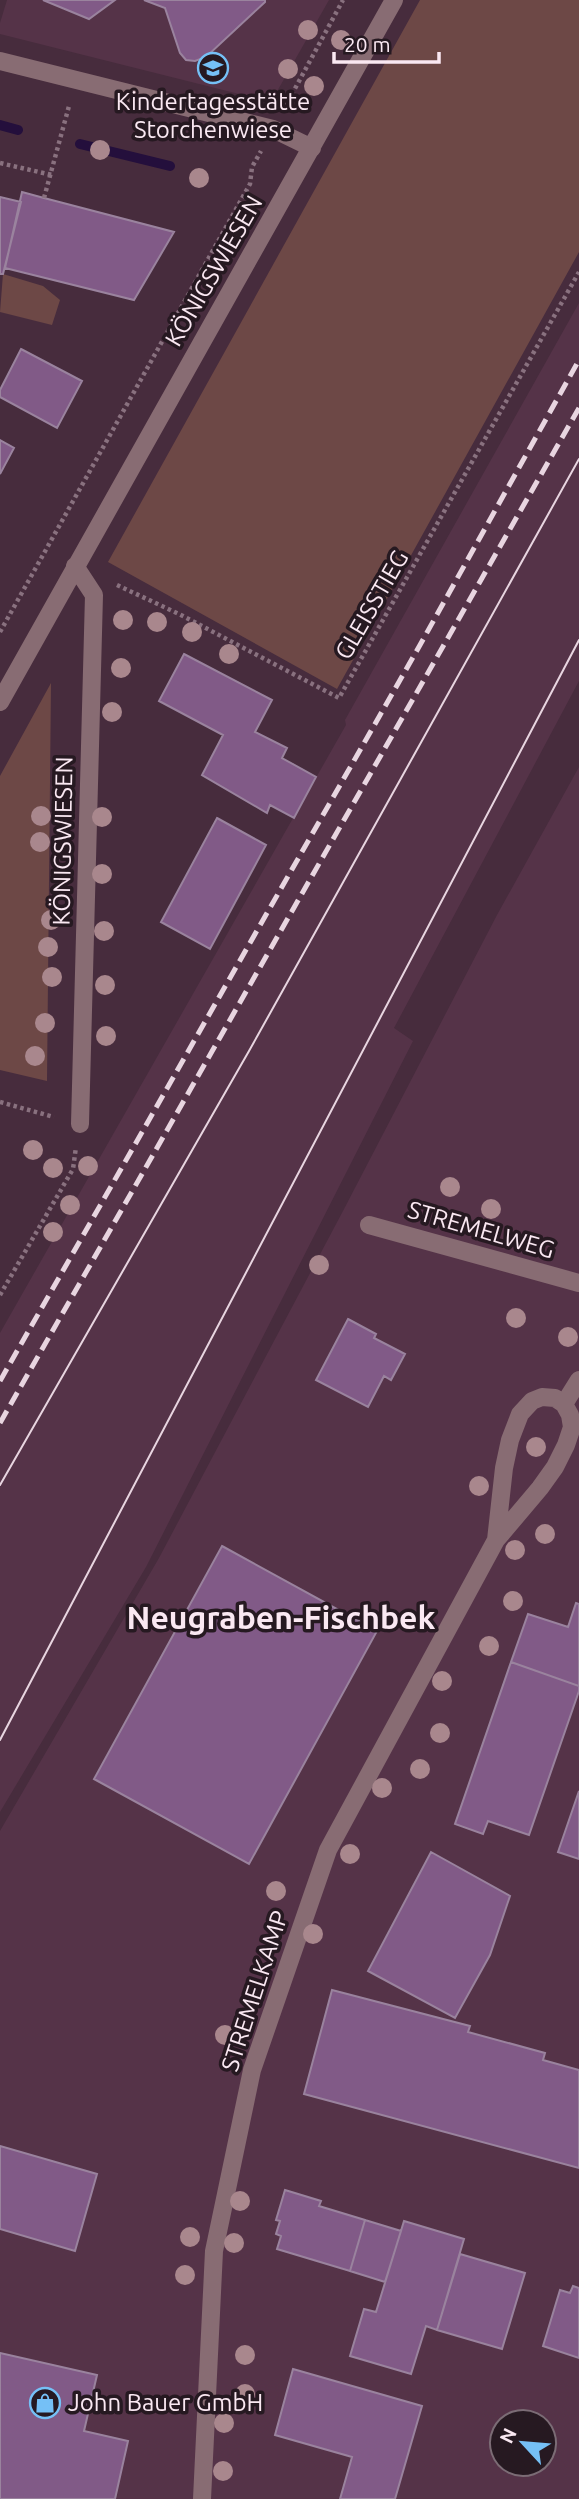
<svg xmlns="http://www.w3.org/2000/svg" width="579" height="2499" font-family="Ubuntu,sans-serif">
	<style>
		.built { fill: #553348; fill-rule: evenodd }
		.green { fill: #6d4846 }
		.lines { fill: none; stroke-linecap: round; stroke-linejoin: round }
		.stream { stroke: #240f3c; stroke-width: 10 }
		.building { fill: #815a87; stroke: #9a839e; stroke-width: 2 }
		.path { stroke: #89717f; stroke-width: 4.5; stroke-dasharray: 3.5 3.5; stroke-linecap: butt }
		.street { stroke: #886c73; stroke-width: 18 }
		.tram { stroke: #e8d5e0; stroke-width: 2 }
		.rail { stroke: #e8d5e0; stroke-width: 5; stroke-dasharray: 14 7; stroke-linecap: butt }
		.tree { fill: #a9878d }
		.labels { text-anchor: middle; stroke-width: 7; stroke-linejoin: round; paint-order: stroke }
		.poi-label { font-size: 24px; fill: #fae8f2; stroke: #261921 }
		.street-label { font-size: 24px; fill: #fae8f2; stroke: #261921 }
		.district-label { font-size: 32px; font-weight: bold; fill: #fae8f2; stroke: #261921 }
	</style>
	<rect width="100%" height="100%" fill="#472c3d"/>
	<path class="built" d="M7 0H329L271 102 0 34V23Z
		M579 303V681L394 1028 413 1041 146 1567 0 1812V1333L346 725 345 720Z
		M579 767V2499H0V1831L159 1558 343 1211 497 915ZM502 2422H544V2464H502Z"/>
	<path class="green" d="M420 0H579V252L337 689 108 562Z
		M3 274 43 286 60 300 52 325 0 312Z
		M51 683 47 1081 0 1070V776Z"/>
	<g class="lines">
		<path class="stream" d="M0 125 18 130
			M80 144 170 166"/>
	</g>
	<path class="building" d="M43 0H115L89 19Z
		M144 0H265V2L206 57 195 61 186 60 180 53 165 8Z
		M22 192 44 198 174 232 134 300 5 268Z
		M0 197 21 202 3 274H0Z
		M21 349 82 381 57 428 0 397V390Z
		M0 440 14 448 0 474Z
		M184 654 272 700 255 732 287 748 282 758 316 777 294 818 270 805 267 813 202 775 223 735 159 701Z
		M217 818 266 845 210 949 161 922Z
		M348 1319 376 1334 374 1338 405 1354 391 1380 384 1376 368 1407 316 1380Z
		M222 1546 377 1631 249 1864 94 1779Z
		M576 1603 579 1604V1686L511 1662 528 1614 568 1627Z
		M511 1662 579 1686V1691L529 1835 488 1821 483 1834 455 1824Z
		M579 1791V1859L558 1852Z
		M431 1852 510 1896 490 1955 455 2018 368 1971Z
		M332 1990 470 2026 468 2032 545 2053 543 2060 579 2070V2168L304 2094Z
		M0 2146 97 2174 75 2251 0 2229Z
		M285 2190 321 2201 319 2206 365 2220 350 2271 277 2249 281 2236 276 2234 280 2221 276 2220Z
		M365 2220 401 2231 385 2282 350 2271Z
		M404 2221 464 2239 437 2330 426 2326 411 2374 350 2356 364 2309 376 2312Z
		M460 2254 525 2273 502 2349 437 2330Z
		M573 2286 579 2288V2358L543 2346 560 2290 570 2293Z
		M0 2353 97 2375 84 2431 128 2441 115 2499H0Z
		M293 2369 422 2406 395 2499H340L352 2457 275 2435Z"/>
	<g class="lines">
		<path class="path" d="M285 107 343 0
			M0 163 52 175
			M44 198 69 106
			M117 585 179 614 339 698 579 272
			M0 632 250 184 252 167 261 151
			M0 1102 54 1117
			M0 1295 73 1169 76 1147"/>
		<path class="street" d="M0 61 273 129 312 148
			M75 566 94 595 80 1124
			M0 702 394 0
			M369 1225 579 1283
			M564 1404 579 1380
			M202 2499 214 2251 252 2070 328 1850 496 1540 540 1488 555 1467 566 1445 572 1427 570 1415 564 1404 555 1398 542 1397 532 1401 520 1414 510 1440 504 1468 496 1540"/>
		<path class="tram" d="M0 1485 249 1051 579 459
			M0 1740 579 640"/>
		<path class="rail" d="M0 1381 420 645 579 360
			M0 1423 579 408"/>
	</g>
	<g class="tree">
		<circle cx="308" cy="30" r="10"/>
		<circle cx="341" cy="40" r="10"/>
		<circle cx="288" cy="69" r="10"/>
		<circle cx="314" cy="86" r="10"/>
		<circle cx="100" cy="150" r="10"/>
		<circle cx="199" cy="178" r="10"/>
		<circle cx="123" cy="620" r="10"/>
		<circle cx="157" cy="622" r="10"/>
		<circle cx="192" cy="632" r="10"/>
		<circle cx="229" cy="654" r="10"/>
		<circle cx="121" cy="668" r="10"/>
		<circle cx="112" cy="712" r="10"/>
		<circle cx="41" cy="816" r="10"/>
		<circle cx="102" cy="817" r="10"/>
		<circle cx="40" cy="842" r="10"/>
		<circle cx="102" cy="874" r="10"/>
		<circle cx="51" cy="920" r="10"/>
		<circle cx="104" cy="931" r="10"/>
		<circle cx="48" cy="947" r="10"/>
		<circle cx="52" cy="977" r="10"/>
		<circle cx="105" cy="985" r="10"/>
		<circle cx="45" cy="1023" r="10"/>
		<circle cx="106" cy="1036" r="10"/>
		<circle cx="35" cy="1056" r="10"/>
		<circle cx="33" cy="1150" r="10"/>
		<circle cx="88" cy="1166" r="10"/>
		<circle cx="53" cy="1168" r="10"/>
		<circle cx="450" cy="1187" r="10"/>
		<circle cx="70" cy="1205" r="10"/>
		<circle cx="491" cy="1209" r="10"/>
		<circle cx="53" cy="1232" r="10"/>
		<circle cx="319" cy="1265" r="10"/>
		<circle cx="516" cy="1318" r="10"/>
		<circle cx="568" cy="1337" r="10"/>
		<circle cx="536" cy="1447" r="10"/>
		<circle cx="479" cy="1486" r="10"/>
		<circle cx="545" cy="1534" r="10"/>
		<circle cx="515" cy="1550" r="10"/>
		<circle cx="513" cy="1601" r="10"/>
		<circle cx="489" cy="1646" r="10"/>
		<circle cx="442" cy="1681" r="10"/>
		<circle cx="440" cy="1733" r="10"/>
		<circle cx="420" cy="1769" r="10"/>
		<circle cx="382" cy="1788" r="10"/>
		<circle cx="350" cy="1854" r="10"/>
		<circle cx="276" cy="1891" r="10"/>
		<circle cx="313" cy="1934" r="10"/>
		<circle cx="225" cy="2035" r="10"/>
		<circle cx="240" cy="2201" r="10"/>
		<circle cx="190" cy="2237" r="10"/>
		<circle cx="234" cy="2243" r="10"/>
		<circle cx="185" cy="2275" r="10"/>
		<circle cx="245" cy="2355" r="10"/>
		<circle cx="245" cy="2394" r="10"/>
		<circle cx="224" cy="2423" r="10"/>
		<circle cx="223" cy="2471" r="10"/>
	</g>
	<defs>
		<g id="school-ring" transform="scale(1.575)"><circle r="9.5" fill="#261921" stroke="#75c0f6" stroke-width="1.5"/><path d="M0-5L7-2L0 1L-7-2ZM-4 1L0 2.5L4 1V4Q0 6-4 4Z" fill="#75c0f6"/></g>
		<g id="shop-ring" transform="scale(1.575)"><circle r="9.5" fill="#261921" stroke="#75c0f6" stroke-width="1.5"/><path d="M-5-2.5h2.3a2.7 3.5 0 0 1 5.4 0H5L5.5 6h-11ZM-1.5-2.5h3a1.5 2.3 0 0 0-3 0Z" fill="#75c0f6"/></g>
	</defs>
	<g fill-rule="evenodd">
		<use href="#school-ring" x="213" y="68"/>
		<use href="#shop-ring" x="45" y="2403"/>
	</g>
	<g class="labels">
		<g class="poi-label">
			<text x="213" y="110">Kindertagesstätte<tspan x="213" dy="28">Storchenwiese</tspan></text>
			<text x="68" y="2411" text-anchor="start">John Bauer GmbH</text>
		</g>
		<g class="street-label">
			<text transform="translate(214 271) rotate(-60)" y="8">KÖNIGSWIESEN</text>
			<text transform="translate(372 605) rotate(-60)" y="8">GLEISSTIEG</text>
			<text transform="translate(63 841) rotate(-89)" y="8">KÖNIGSWIESEN</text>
			<text transform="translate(481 1230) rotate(16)" y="8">STREMELWEG</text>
			<text transform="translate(255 1991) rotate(-72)" y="8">STREMELKAMP</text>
		</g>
		<g class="district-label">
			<text x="281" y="1629">Neugraben-Fischbek</text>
		</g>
	</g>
	<g transform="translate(523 2443) rotate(296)"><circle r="33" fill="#261921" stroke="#7b6c75" stroke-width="2"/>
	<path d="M0-5L12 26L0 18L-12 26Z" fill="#75c0f6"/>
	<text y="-10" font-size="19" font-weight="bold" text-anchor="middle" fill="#fae8f2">N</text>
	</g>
	<path d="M334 52v10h105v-10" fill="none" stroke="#fae8f2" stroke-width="3.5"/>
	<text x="344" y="52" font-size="21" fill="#fae8f2" stroke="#261921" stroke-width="5" paint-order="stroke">20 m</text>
</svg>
